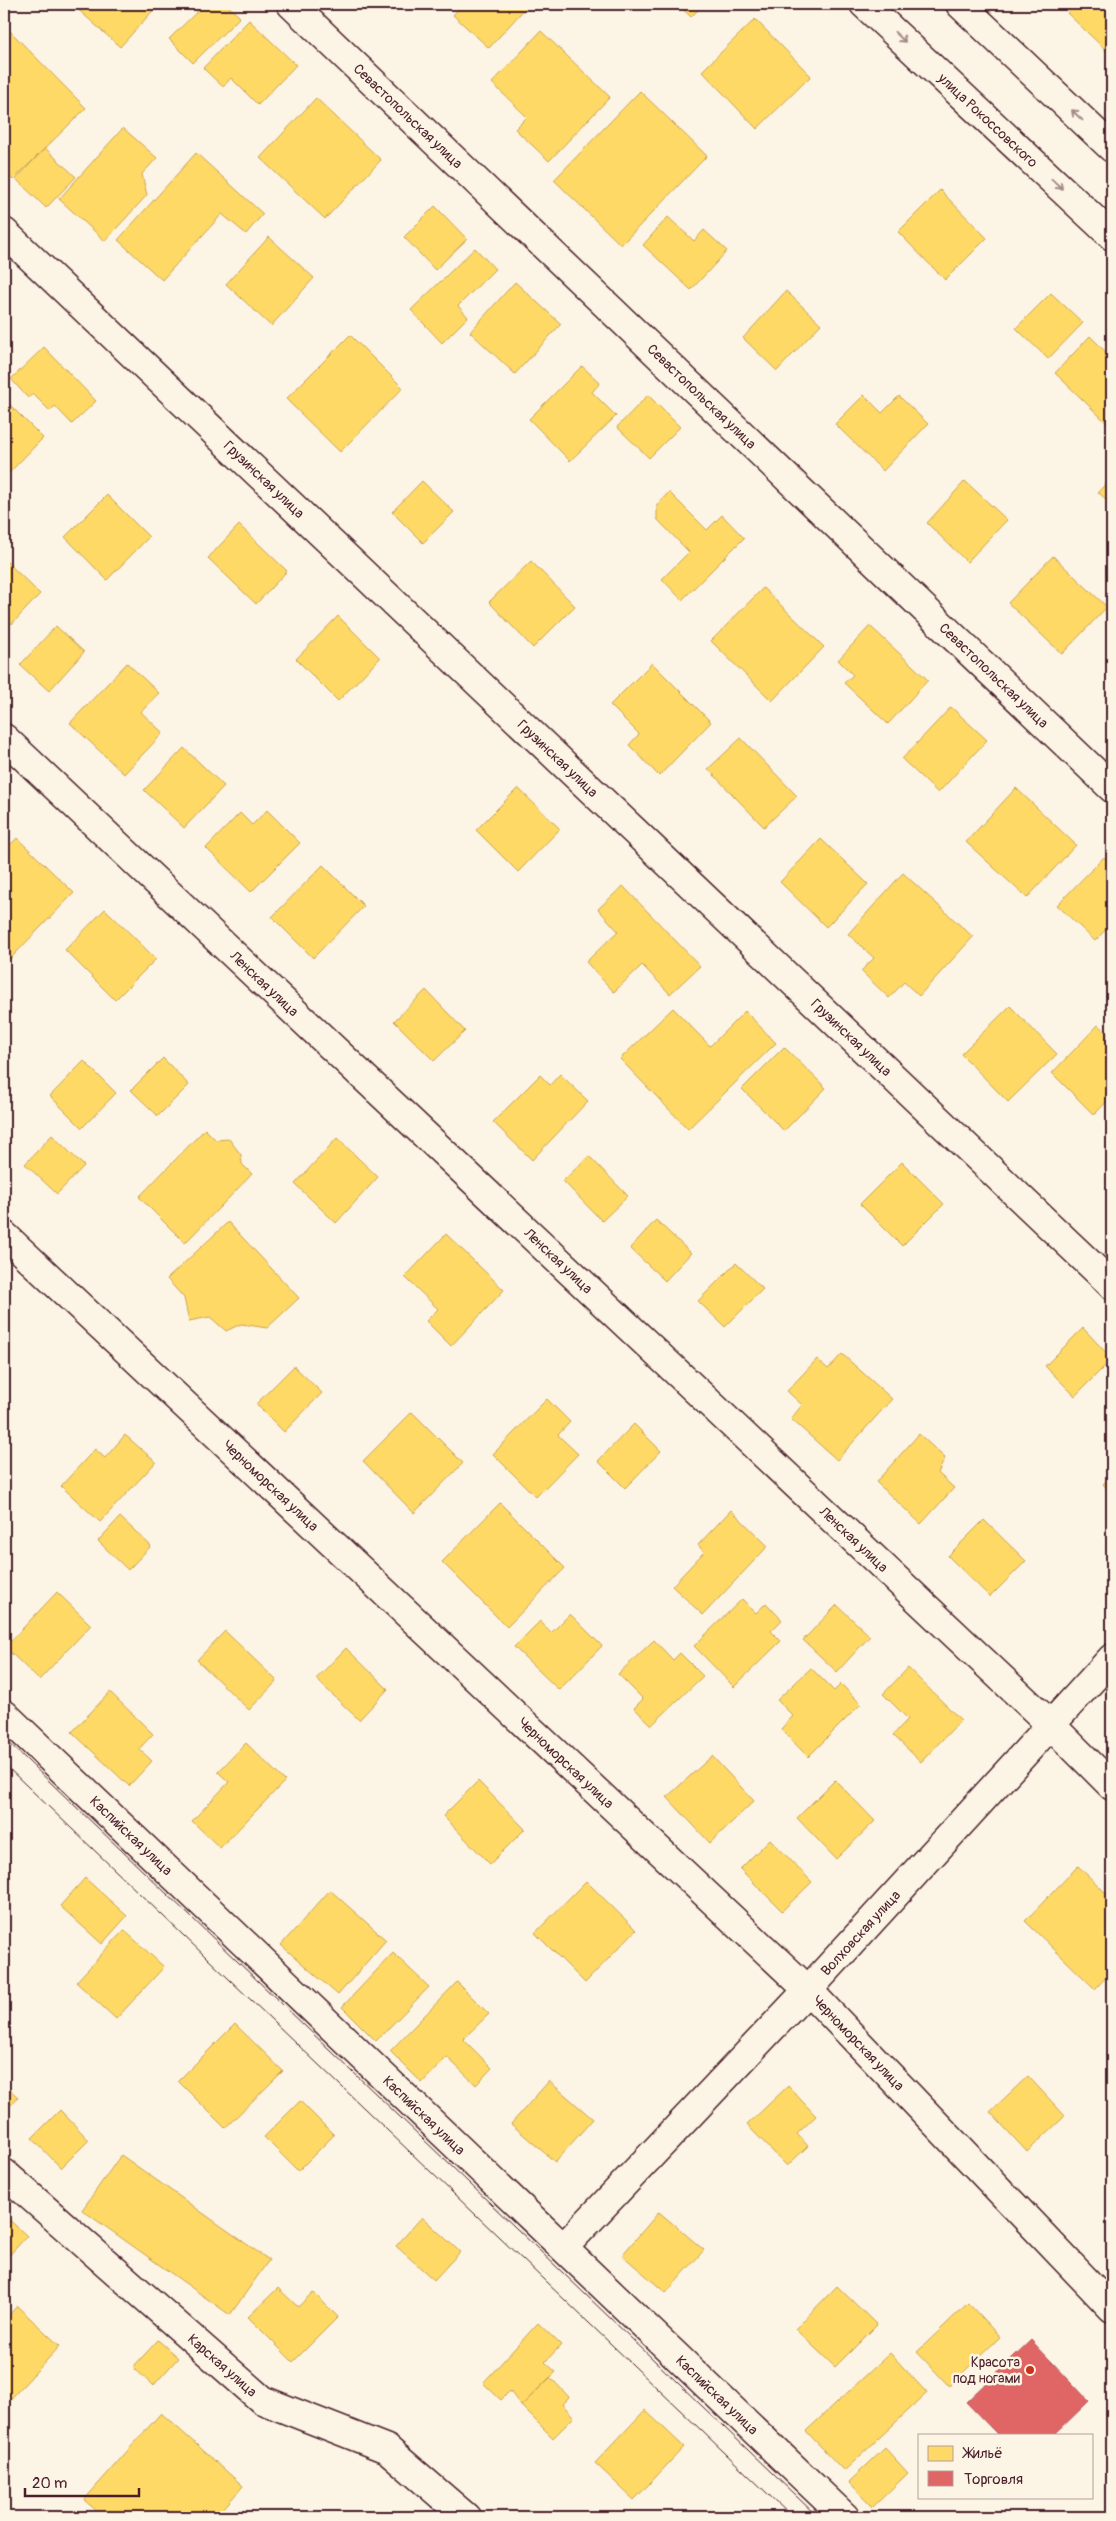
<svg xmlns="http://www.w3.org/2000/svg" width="1116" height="2521" font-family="Pangolin,sans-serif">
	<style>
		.homes { fill: #ffd966; stroke: #c9a154 }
		.shops { fill: #e06666; stroke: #b35154 }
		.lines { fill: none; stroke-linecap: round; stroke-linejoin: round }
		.minor-casing { stroke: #4a1f2b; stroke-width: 31 }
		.highway-casing { stroke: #4a1f2b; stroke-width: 31 }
		.minor { stroke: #fcf5e5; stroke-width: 28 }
		.highway { stroke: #fcf5e5; stroke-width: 28 }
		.tram { stroke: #4a1f2b; stroke-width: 1 }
		.oneway { stroke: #a38a88 }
		.poi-dot { fill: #c8321e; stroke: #fcf5e5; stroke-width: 2 }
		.labels { text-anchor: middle; stroke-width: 5; stroke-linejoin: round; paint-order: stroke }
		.street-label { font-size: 14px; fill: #4a1f2b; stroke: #fcf5e5 }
		.poi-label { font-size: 14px; fill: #4a1f2b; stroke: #fcf5e5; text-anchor: end }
	</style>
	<rect width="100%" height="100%" fill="#fcf5e5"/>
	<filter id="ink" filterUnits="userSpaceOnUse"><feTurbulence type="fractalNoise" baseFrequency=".02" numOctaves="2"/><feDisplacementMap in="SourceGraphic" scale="10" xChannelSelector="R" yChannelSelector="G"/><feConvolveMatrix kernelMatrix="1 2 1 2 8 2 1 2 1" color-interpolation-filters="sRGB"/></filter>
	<g filter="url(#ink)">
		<path class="homes" d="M72 4H159L120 47Z
			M205 4H226L240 17 193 63 169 39Z
			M463 4H529L489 48 453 15Z
			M677 4H704L691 17Z
			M1075 4H1112V56L1067 13Z
			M755 19 811 76 757 129 702 71Z
			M249 20 296 65 258 105 231 78 223 87 203 68Z
			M4 25 86 108 13 180 4 171Z
			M541 31 610 97 549 161 515 129 527 117 492 83Z
			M640 91 707 156 621 245 554 180Z
			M316 98 381 160 325 219 260 158Z
			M123 128 157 158 142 174 147 195 105 241 59 199Z
			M45 148 76 177 46 208 16 179Z
			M196 153 263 214 246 234 222 214 162 280 118 240Z
			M940 190 987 238 945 280 898 232Z
			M435 206 467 239 435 270 404 237Z
			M668 217 694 241 704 230 727 251 691 290 643 245Z
			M269 237 314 278 271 326 226 284Z
			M475 248 495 269 458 306 468 317 442 343 411 310Z
			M515 282 561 324 515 374 470 332Z
			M786 291 821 324 777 371 743 338Z
			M1051 293 1083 323 1048 359 1016 328Z
			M350 335 403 388 340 452 286 399Z
			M1090 336 1112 358V428L1055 373Z
			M44 347 96 401 72 424 55 406 50 411 33 394 28 398 11 379Z
			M582 366 600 383 592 392 616 416 570 461 529 419Z
			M648 395 680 427 649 458 617 427Z
			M864 395 882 413 899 396 928 424 883 471 835 424Z
			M4 399 43 438 4 478Z
			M1112 477V505L1098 492Z
			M422 481 454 512 423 543 392 512Z
			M965 481 1007 520 967 562 927 523Z
			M669 492 707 530 722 515 744 538 682 600 662 579 689 552 657 519V505Z
			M107 495 149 537 107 580 65 537Z
			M239 525 287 571 256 604 208 558Z
			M1053 556 1107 607 1062 654 1008 603Z
			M4 559 40 594 12 624 4 615Z
			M531 561 575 606 533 648 489 602Z
			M763 588 824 647 772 701 711 641Z
			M338 616 380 658 338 701 296 659Z
			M56 626 84 652 49 691 20 665Z
			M870 626 928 680 888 724 844 683 853 675 838 660Z
			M127 663 159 693 141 712 163 733 124 774 70 723Z
			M652 663 711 722 659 776 629 745 639 734 610 705Z
			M951 707 987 740 938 793 902 759Z
			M741 738 797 796 764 827 708 769Z
			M184 748 224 786 184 828 144 790Z
			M518 788 560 829 518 872 476 830Z
			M1016 788 1076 845 1027 898 966 842Z
			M267 810 300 843 251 892 206 848 240 813 252 825Z
			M17 838 74 893 8 961 4 956V851Z
			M821 839 868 884 826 927 780 882Z
			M1104 857 1112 865V923L1095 941 1057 905Z
			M323 865 364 906 313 958 272 917Z
			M903 873 973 937 919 996 904 982 889 998 861 971 874 958 848 934Z
			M623 886 700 966 670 994 642 965 614 992 586 962 618 931 598 909Z
			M105 909 156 959 115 1000 65 950Z
			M426 990 465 1031 434 1061 394 1021Z
			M1010 1006 1057 1054 1008 1102 961 1054Z
			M673 1008 710 1046 745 1011 776 1043 688 1129 620 1059Z
			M1098 1025 1112 1038V1096L1094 1115 1052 1073Z
			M784 1047 826 1088 784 1131 742 1089Z
			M163 1058 189 1085 158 1116 131 1090Z
			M84 1061 116 1093 82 1128 50 1096Z
			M560 1074 588 1101 532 1160 493 1122 540 1075 550 1085Z
			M205 1129 216 1140 229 1139 241 1155 242 1164 252 1174 185 1243 139 1197Z
			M52 1135 84 1166 57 1194 25 1164Z
			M337 1138 378 1177 336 1223 295 1184Z
			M589 1156 628 1196 602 1221 563 1181Z
			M902 1162 944 1204 902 1246 860 1204Z
			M656 1220 691 1253 665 1281 630 1248Z
			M228 1222 299 1298 267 1328 241 1324 226 1331 210 1317 189 1321 184 1298 167 1279Z
			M446 1234 504 1290 451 1346 426 1321 438 1309 405 1277Z
			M736 1263 763 1289 725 1327 698 1301Z
			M1083 1328 1112 1359 1075 1396 1045 1366Z
			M842 1354 892 1399 837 1460 791 1419 802 1405 787 1391 817 1359 828 1369Z
			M294 1366 322 1393 284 1432 256 1404Z
			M547 1399 570 1422 558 1435 578 1454 536 1497 493 1454Z
			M412 1412 463 1463 414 1513 363 1461Z
			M634 1424 661 1451 625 1488 598 1461Z
			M919 1434 945 1458 938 1473 954 1488 921 1524 876 1482Z
			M125 1435 156 1462 100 1522 61 1486 95 1449 105 1458Z
			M1112 1475V1494L1103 1484Z
			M500 1503 565 1568 507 1627 442 1562Z
			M731 1510 768 1546 703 1615 672 1586 704 1552 698 1545Z
			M120 1517 151 1546 128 1570 98 1541Z
			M984 1520 1026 1561 990 1597 948 1556Z
			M57 1592 91 1625 39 1680 5 1647Z
			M742 1599 756 1613 766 1603 782 1620 771 1631 781 1641 734 1687 694 1646Z
			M837 1605 870 1636 837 1672 803 1640Z
			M570 1614 602 1646 559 1690 514 1647 540 1621 551 1633Z
			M225 1631 277 1681 249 1710 197 1660Z
			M654 1640 673 1660 680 1653 703 1676 652 1725 634 1708 643 1699 618 1674Z
			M346 1648 388 1689 359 1720 316 1679Z
			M811 1668 834 1691 841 1684 861 1704 808 1757 781 1729 793 1716 777 1700Z
			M908 1668 961 1720 921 1762 893 1735 908 1719 883 1694Z
			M110 1692 153 1734 139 1749 152 1761 129 1786 72 1732Z
			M246 1743 285 1781 220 1848 192 1821 229 1782 218 1772Z
			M712 1756 754 1801 710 1843 667 1797Z
			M835 1780 875 1821 836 1859 797 1818Z
			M478 1781 525 1829 490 1864 443 1816Z
			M770 1839 812 1882 782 1911 740 1869Z
			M1078 1866 1112 1899V1971L1095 1989 1025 1921Z
			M85 1878 127 1916 102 1944 60 1906Z
			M586 1881 636 1930 585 1983 535 1933Z
			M330 1890 386 1940 338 1995 281 1945Z
			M124 1930 164 1967 116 2019 76 1982Z
			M393 1953 429 1987 376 2041 342 2007Z
			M457 1982 489 2014 463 2039 492 2068 476 2085 447 2057 422 2083 390 2051Z
			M235 2024 283 2071 225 2128 178 2081Z
			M1028 2076 1065 2116 1027 2152 990 2112Z
			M549 2081 593 2119 555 2162 511 2124Z
			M4 2085 18 2097 4 2113Z
			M788 2086 816 2116 797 2134 808 2146 787 2166 747 2125Z
			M300 2101 334 2135 298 2171 264 2137Z
			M60 2110 89 2140 61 2168 32 2138Z
			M121 2155 269 2260 230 2315 82 2210Z
			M659 2212 704 2250 666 2293 622 2255Z
			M4 2215 27 2236 4 2261Z
			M422 2217 460 2252 434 2280 396 2246Z
			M837 2286 877 2325 835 2367 795 2329Z
			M278 2288 298 2307 313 2292 338 2317 293 2362 248 2317Z
			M968 2303 1000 2337 949 2386 917 2352Z
			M17 2306 60 2346 5 2405 4 2321Z
			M538 2323 561 2345 545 2362 556 2372 521 2406 510 2391 501 2400 483 2383Z
			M158 2340 178 2358 153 2386 133 2367Z
			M890 2353 927 2393 844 2471 806 2431Z
			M550 2377 569 2397 562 2404 574 2417 553 2438 521 2406Z
			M645 2410 684 2447 634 2500 595 2463Z
			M161 2413 243 2486 216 2517H186L182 2514 179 2517H104L84 2500Z
			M885 2448 908 2473 873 2507 849 2482Z"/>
		<path class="shops" d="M1031 2340 1089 2401 1054 2435H998L966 2402Z"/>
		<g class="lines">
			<g class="minor-casing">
				<g id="minor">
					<path id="s1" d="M291 4 1112 788"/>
					<path id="s2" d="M4 232 1112 1285"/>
					<path id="s3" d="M4 738 1050 1724 1112 1786"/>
					<path id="s4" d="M4 1235 808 1990 1112 2308"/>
					<path id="s5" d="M4 1714 845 2517"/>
					<path id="s6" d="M4 2173 262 2400 387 2449 466 2517"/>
					<path id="s7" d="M564 2247 808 1990 1112 1658"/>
				</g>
			</g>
			<g class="highway-casing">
				<g id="highway">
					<path id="s8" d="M864 4 1112 236"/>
					<path d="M960 4 1112 148"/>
				</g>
			</g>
			<use href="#minor" class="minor"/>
			<use href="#highway" class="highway"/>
			<path class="tram" d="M4 1738 818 2517
				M4 1764 792 2517"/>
		</g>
		<defs><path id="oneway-shaft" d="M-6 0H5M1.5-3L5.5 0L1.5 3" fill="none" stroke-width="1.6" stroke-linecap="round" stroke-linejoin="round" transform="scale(1.25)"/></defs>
		<g class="oneway">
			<use href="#oneway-shaft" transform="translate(900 37) rotate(43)"/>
			<use href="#oneway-shaft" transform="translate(1077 115) rotate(-136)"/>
			<use href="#oneway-shaft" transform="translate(1057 184) rotate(43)"/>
		</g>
	</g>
	<circle class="poi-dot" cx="1030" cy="2370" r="5"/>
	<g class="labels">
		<g class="street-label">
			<text dy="5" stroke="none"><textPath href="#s1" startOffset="162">Севастопольская улица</textPath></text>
			<text dy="5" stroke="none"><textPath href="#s8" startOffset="170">улица Рокоссовского</textPath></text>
			<text dy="5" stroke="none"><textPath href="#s1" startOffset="568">Севастопольская улица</textPath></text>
			<text dy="5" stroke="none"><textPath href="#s2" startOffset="359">Грузинская улица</textPath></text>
			<text dy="5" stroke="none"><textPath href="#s1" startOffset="972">Севастопольская улица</textPath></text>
			<text dy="5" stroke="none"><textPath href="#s2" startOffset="764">Грузинская улица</textPath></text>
			<text dy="5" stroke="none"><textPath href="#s3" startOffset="358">Ленская улица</textPath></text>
			<text dy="5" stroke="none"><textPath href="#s2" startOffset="1169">Грузинская улица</textPath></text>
			<text dy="5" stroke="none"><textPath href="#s3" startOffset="762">Ленская улица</textPath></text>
			<text dy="5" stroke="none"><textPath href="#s4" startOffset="366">Черноморская улица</textPath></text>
			<text dy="5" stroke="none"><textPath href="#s3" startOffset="1168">Ленская улица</textPath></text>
			<text dy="5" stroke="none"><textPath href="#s4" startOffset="771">Черноморская улица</textPath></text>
			<text dy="5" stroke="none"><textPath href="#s5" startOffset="176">Каспийская улица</textPath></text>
			<text dy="5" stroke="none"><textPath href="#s7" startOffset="432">Волховская улица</textPath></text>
			<text dy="5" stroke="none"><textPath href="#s4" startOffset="1176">Черноморская улица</textPath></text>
			<text dy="5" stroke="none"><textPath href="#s5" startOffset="581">Каспийская улица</textPath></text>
			<text dy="5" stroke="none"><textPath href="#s6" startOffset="291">Карская улица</textPath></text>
			<text dy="5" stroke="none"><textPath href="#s5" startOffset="986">Каспийская улица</textPath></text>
		</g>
		<g class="poi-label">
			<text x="1020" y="2367">Красота<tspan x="1020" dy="16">под ногами</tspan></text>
		</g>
	</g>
	<rect width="1116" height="2521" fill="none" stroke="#fcf5e5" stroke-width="20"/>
	<rect x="10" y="10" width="1096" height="2501" fill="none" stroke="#4a1f2b" stroke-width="2" filter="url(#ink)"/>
	<rect x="918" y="2434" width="175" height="65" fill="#fcf5e5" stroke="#b59f9b"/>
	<rect x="928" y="2446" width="25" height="15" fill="#ffd966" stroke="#b59f9b"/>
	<text x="964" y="2458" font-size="15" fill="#4a1f2b">Жильё</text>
	<rect x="928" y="2471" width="25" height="15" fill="#e06666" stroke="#b59f9b"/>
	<text x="964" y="2484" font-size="15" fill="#4a1f2b">Торговля</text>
	<path d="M25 2488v8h114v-8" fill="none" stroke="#4a1f2b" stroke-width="2.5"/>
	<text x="32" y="2488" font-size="15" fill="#4a1f2b" stroke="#fcf5e5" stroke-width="4" paint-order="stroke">20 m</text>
</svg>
